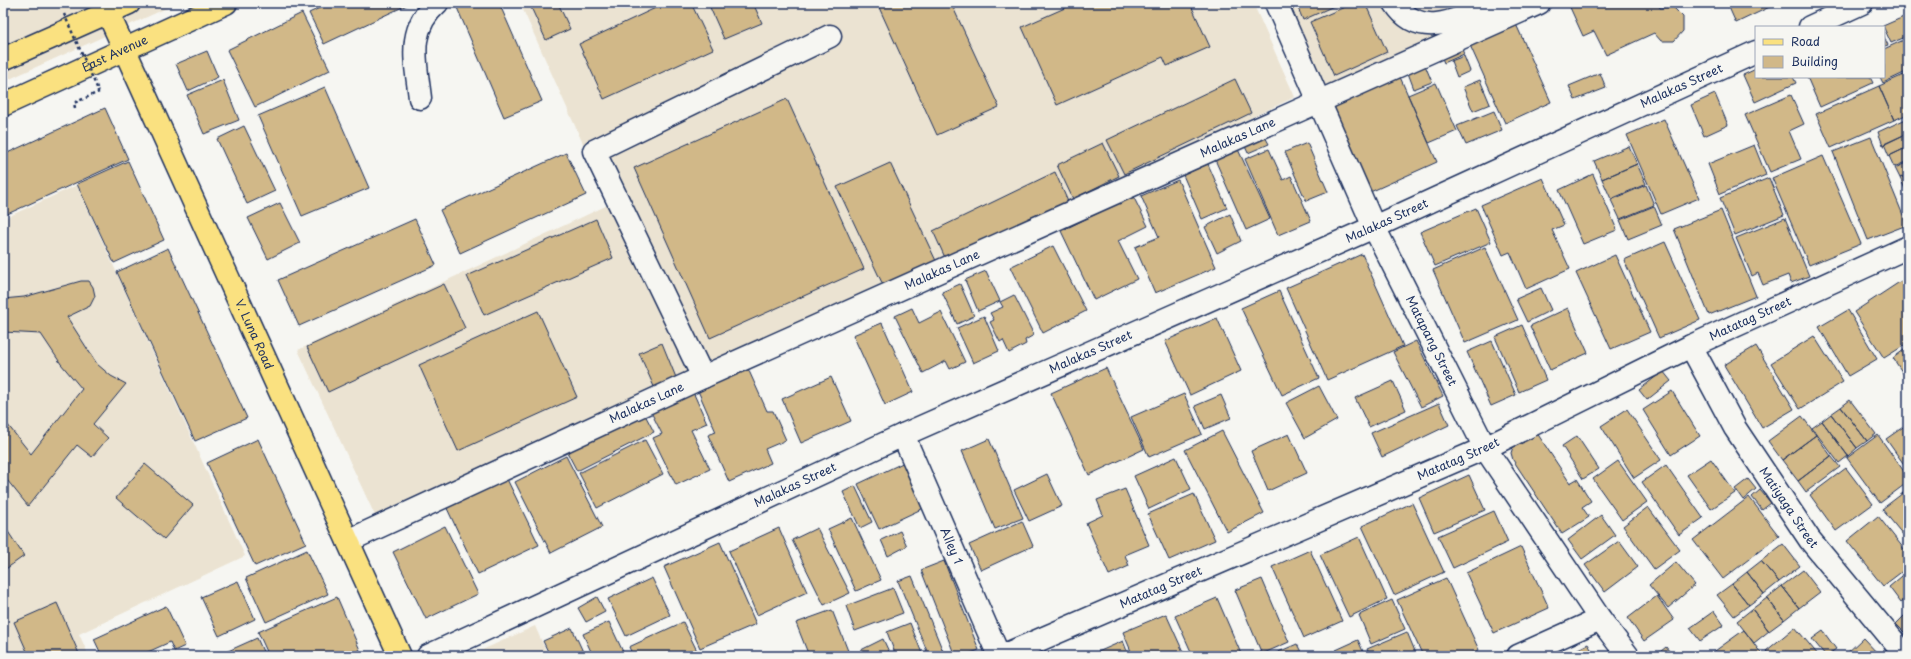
<svg xmlns="http://www.w3.org/2000/svg" width="1911" height="659" font-family="'Playpen Sans',sans-serif">
	<style>
		.built { fill: #ebe3d2 }
		.building { fill: #d1b888; stroke: #1b2f5e }
		.lines { fill: none; stroke-linecap: round; stroke-linejoin: round }
		.minor-casing { stroke: #1b2f5e; stroke-width: 25 }
		.major-casing { stroke: #1b2f5e; stroke-width: 25 }
		.path { stroke: #1b2f5e; stroke-width: 2.5; stroke-dasharray: 3 3; stroke-linecap: butt }
		.minor { stroke: #f6f6f2; stroke-width: 22 }
		.major { stroke: #fae180; stroke-width: 22 }
		.path-bridge { stroke: #1b2f5e; stroke-width: 2.5; stroke-dasharray: 3 3; stroke-linecap: butt }
		.labels { text-anchor: middle; stroke-width: 4; stroke-linejoin: round; paint-order: stroke }
		.street-label { font-size: 12px; fill: #1b2f5e; stroke: #f6f6f2 }
	</style>
	<rect width="100%" height="100%" fill="#f6f6f2"/>
	<filter id="ink" filterUnits="userSpaceOnUse"><feTurbulence type="fractalNoise" baseFrequency=".025" numOctaves="2"/><feDisplacementMap in="SourceGraphic" scale="8" xChannelSelector="R" yChannelSelector="G"/><feConvolveMatrix kernelMatrix="1 2 1 2 8 2 1 2 1" color-interpolation-filters="sRGB"/></filter>
	<g filter="url(#ink)">
		<path class="built" d="M3 3H178L3 82Z
			M520 3H1253L1295 97 742 356 378 522 298 350 610 204Z
			M1287 3H1515L1325 90Z
			M77 185 245 556 79 634 89 656H3V219Z
			M535 626 548 656H469Z"/>
		<path class="building" d="M330 3H411L324 44 309 13Z
			M455 3H499L542 101 504 117Z
			M529 3H558L570 29 546 40Z
			M666 3H691L713 49 604 99 579 44Z
			M708 3H753L762 23 724 39Z
			M877 3H951L999 107 937 135Z
			M1076 3H1190L1210 47 1167 66 1163 57 1057 105 1022 27Z
			M1296 3H1336V5L1303 20Z
			M1354 3H1365L1387 52 1334 76 1310 22Z
			M1568 3H1658L1660 8 1673 7 1683 17V31L1674 41H1661L1654 33 1606 55 1594 31 1583 36Z
			M1727 3H1778L1736 23Z
			M302 13 330 70 255 107 227 50Z
			M1908 15V36L1891 43 1883 26Z
			M1515 22 1551 102 1505 123 1469 43Z
			M1884 37 1888 45 1884 46Z
			M1908 38V71L1883 83 1880 77H1884V49Z
			M1459 43 1464 54 1444 63 1439 51Z
			M207 51 218 77 188 91 176 64Z
			M1464 56 1470 71 1457 77 1451 61Z
			M1422 58 1432 82 1414 89 1405 65Z
			M1756 69V77H1793L1796 83 1755 102 1743 75Z
			M1397 70 1437 162 1368 193 1328 101Z
			M1600 73 1606 88 1575 100 1569 86Z
			M1908 73V114L1894 120 1879 86Z
			M1807 77H1870L1873 83 1820 107Z
			M1235 79 1251 113 1124 174 1107 140Z
			M223 80 239 120 204 134 187 95Z
			M1480 80 1490 104 1473 111 1463 87Z
			M1436 83 1457 131 1429 143 1408 95Z
			M1879 86 1894 120 1831 148 1816 114Z
			M325 87 369 188 302 216 258 116Z
			M1715 94 1728 125 1704 136 1691 105Z
			M1791 95 1804 124 1789 131 1801 159 1770 172 1745 115Z
			M787 99 864 269 710 338 634 168Z
			M105 108 128 159 3 216V155Z
			M1494 111 1502 130 1466 145 1457 126Z
			M1908 118V133L1883 145 1878 132Z
			M1664 119 1699 198 1661 214 1627 135Z
			M244 126 275 191 247 204 217 139Z
			M1263 133 1269 144 1248 153 1243 142Z
			M1908 133V147L1889 156 1884 144Z
			M1871 137 1907 225 1868 240 1833 152Z
			M1103 143 1119 176 1073 199 1057 165Z
			M1307 143 1328 192 1306 201 1285 152Z
			M1236 145 1270 219 1246 230 1213 155Z
			M1754 145 1766 175 1720 194 1708 164Z
			M1629 146 1637 164 1602 179 1594 161Z
			M1908 147V161L1894 167 1889 156Z
			M1269 149 1283 180 1291 176 1311 221 1278 235 1245 159Z
			M566 153 586 195 460 253 440 210Z
			M1823 156 1861 244 1809 265 1772 178Z
			M128 161 164 240 114 263 77 184Z
			M1908 162V174L1900 178 1895 168Z
			M890 163 937 263 884 287 837 187Z
			M1208 164 1227 208 1202 219 1183 175Z
			M1637 164 1646 184 1611 199 1602 179Z
			M1055 172 1069 204 947 262 933 231Z
			M1593 174 1617 230 1583 244 1559 190Z
			M1908 175V188L1905 189 1900 178Z
			M1543 178 1564 225 1552 230 1570 269 1526 289 1510 252 1503 255 1481 205Z
			M1769 178 1784 215 1735 235 1720 198Z
			M1178 180 1216 267 1155 293 1135 247 1159 237 1141 196Z
			M1646 185 1654 205 1620 219 1611 200Z
			M1133 196 1148 226 1118 241 1137 279 1094 300 1061 231Z
			M280 203 300 243 268 259 248 218Z
			M1654 206 1662 225 1628 239 1620 220Z
			M1476 208 1491 242 1435 266 1420 232Z
			M1721 210 1756 296 1709 315 1674 229Z
			M1230 214 1241 241 1217 253 1205 227Z
			M1785 218 1809 276 1791 283 1788 275 1763 285 1758 273 1752 276 1736 238Z
			M415 219 436 265 299 326 278 280Z
			M596 219 613 258 484 315 467 276Z
			M1665 242 1700 320 1659 338 1624 260Z
			M1053 246 1086 311 1043 333 1010 267Z
			M1485 247 1518 320 1465 343 1433 270Z
			M168 248 247 418 195 441 117 272Z
			M1362 254 1403 346 1327 380 1286 288Z
			M1615 255 1650 332 1611 349 1576 273Z
			M986 271 1000 301 978 311 965 280Z
			M81 281H89L93 287 95 296 90 306 67 317 97 364 111 376 126 384 93 424 108 438 92 457 77 445 28 506 3 475V419L31 454 82 389 61 364 41 334 3 332V299L24 297Z
			M1901 281 1908 292V343L1884 358 1854 312Z
			M444 284 465 328 328 392 307 347Z
			M960 284 974 316 957 324 942 292Z
			M1541 288 1551 310 1527 322 1516 299Z
			M1279 291 1319 378 1282 395 1241 308Z
			M1014 295 1034 335 1025 340 1026 344 1009 353 1003 340 1000 342 990 322 994 320 990 313 1003 307 1000 302Z
			M912 308 919 323 941 312 965 362 950 369 946 361 923 373 895 316Z
			M1568 308 1588 353 1550 370 1530 326Z
			M1848 310 1877 359 1848 376 1819 327Z
			M538 311 577 397 458 451 419 365Z
			M984 316 999 351 973 363 957 328Z
			M1217 318 1241 371 1190 395 1165 341Z
			M882 323 913 392 885 405 853 335Z
			M1522 325 1546 380 1519 392 1495 337Z
			M1814 336 1843 382 1800 409 1771 363Z
			M1416 341 1443 396 1421 407 1393 352Z
			M1492 341 1516 395 1491 406 1467 352Z
			M662 343 677 380 655 389 639 353Z
			M1756 346 1794 409 1762 428 1724 365Z
			M1908 347V381L1893 358Z
			M745 362 767 411H773L786 440 765 449 771 463 729 482 708 435 716 432 695 384Z
			M1106 368 1144 449 1089 475 1051 393Z
			M1663 371 1671 381 1647 400 1639 390Z
			M831 377 851 421 801 443 782 399Z
			M1393 381 1406 410 1369 427 1355 398Z
			M1319 386 1337 420 1305 438 1286 403Z
			M1672 391 1700 436 1671 455 1643 410Z
			M693 392 707 423 691 430 710 469 676 485 653 438 662 434 651 412Z
			M1184 394 1202 434 1149 457 1131 417Z
			M1221 395 1231 418 1205 429 1195 406Z
			M1850 400 1876 434 1867 441 1841 407Z
			M1439 403 1449 425 1382 457 1371 433Z
			M1841 407 1867 441 1857 448 1831 414Z
			M1627 409 1661 460 1634 478 1601 426Z
			M643 411 654 432 577 471 566 450Z
			M1831 414 1857 448 1848 456 1822 421Z
			M1802 416 1816 435 1782 460 1768 441Z
			M1822 421 1848 456 1839 463 1812 428Z
			M1906 425 1908 427V470L1886 439Z
			M1535 430 1570 483 1577 479 1591 501 1582 507 1589 517 1562 534 1513 460 1511 453 1514 444Z
			M1222 431 1264 513 1227 532 1185 450Z
			M1289 434 1307 473 1268 491 1251 451Z
			M1816 435 1831 456 1798 481 1782 460Z
			M1878 435 1908 477V482L1880 503 1847 458Z
			M1577 436 1599 469 1583 479 1562 446Z
			M258 439 306 543 255 566 207 463Z
			M989 439 1023 518 995 529 962 451Z
			M645 440 663 474 597 508 579 473Z
			M566 456 602 527 551 553 515 482Z
			M1831 456 1840 467 1806 492 1798 481Z
			M1176 457 1191 489 1149 509 1134 476Z
			M1711 459 1735 493 1711 509 1687 475Z
			M909 460 930 505 879 529 858 484Z
			M1618 461 1647 502 1622 520 1593 479Z
			M145 464 193 505 164 539 116 498Z
			M1666 465 1703 518 1679 535 1642 482Z
			M1846 468 1873 504 1836 531 1810 495Z
			M504 473 539 545 478 574 444 502Z
			M1047 474 1062 506 1029 521 1014 490Z
			M1469 475 1485 510 1434 532 1419 498Z
			M1748 479 1756 489 1743 500 1735 489Z
			M855 486 872 522 860 528 843 492Z
			M1125 489 1149 545 1125 555 1129 566 1109 575 1086 523 1103 515 1097 500Z
			M1760 490 1771 503 1762 510 1752 497Z
			M1907 490 1908 491V541L1882 509Z
			M1194 494 1215 540 1169 560 1148 514Z
			M1749 497 1779 536 1723 579 1693 540Z
			M1412 503 1444 572 1394 595 1362 526Z
			M1648 507 1680 550 1654 569 1623 526Z
			M1494 511 1508 542 1453 568 1438 536Z
			M1601 515 1615 535 1582 559 1568 540Z
			M1878 516 1908 554V567L1883 586 1847 541Z
			M852 518 881 580 856 591 828 529Z
			M1022 521 1033 546 981 570 969 545Z
			M3 524 24 556 3 571Z
			M445 526 478 594 426 619 393 552Z
			M779 528 807 592 757 615 729 551Z
			M817 528 850 593 824 605 792 540Z
			M900 531 907 546 888 556 881 540Z
			M1359 537 1387 599 1349 617 1320 555Z
			M1619 541 1638 567 1605 592 1585 565Z
			M720 542 756 624 700 648 664 567Z
			M1783 544 1800 566 1779 582 1761 561Z
			M1521 547 1549 608 1494 633 1466 573Z
			M307 550 328 594 266 622 246 578Z
			M1310 550 1342 621 1304 638 1272 567Z
			M944 561 979 650 963 656H955L921 570Z
			M1761 561 1779 582 1764 594 1747 572Z
			M1676 562 1695 585 1668 608 1649 585Z
			M1803 570 1820 592 1799 608 1782 586Z
			M1908 571V598L1901 603 1889 587Z
			M1747 572 1764 594 1749 605 1732 584Z
			M912 576 945 656H929L898 581Z
			M652 578 670 615 626 636 608 599Z
			M1446 578 1479 650 1465 656H1423L1397 600Z
			M1262 579 1289 642 1262 654 1235 590Z
			M238 581 255 619 219 636 201 597Z
			M1732 584 1749 605 1734 616 1717 595Z
			M1782 586 1799 608 1784 620 1767 598Z
			M893 588 903 613 855 631 846 606Z
			M1657 596 1674 620 1644 641 1628 618Z
			M337 597 360 650 346 656H269L258 632Z
			M597 597 605 612 586 622 578 608Z
			M1217 598 1242 656H1193L1175 616Z
			M1767 598 1784 620 1769 631 1752 609Z
			M1392 600 1405 629 1371 644 1359 615Z
			M57 603 80 656H29L14 622Z
			M166 606 185 646 174 651 170 642 139 656H102L94 639Z
			M1752 609 1769 631 1754 643 1737 621Z
			M832 610 850 656H809L796 623Z
			M1714 611 1724 625 1700 641 1690 628Z
			M1908 612V636L1896 624Z
			M1166 614 1185 656H1133L1123 632Z
			M609 622 625 656H593L583 634Z
			M683 622 699 655 633 656 629 647Z
			M910 623 923 656H896L887 632Z
			M1795 627 1819 656H1770L1766 651Z
			M572 628 585 656H550L543 641Z
			M1744 630 1763 656H1708Z
			M1823 631 1836 649 1826 656 1812 639Z
			M1407 632 1417 656H1370L1367 649Z
			M257 638 265 656H217Z
			M1863 638 1880 656H1844Z
			M883 639 891 656H864L861 650Z
			M1358 640 1365 656H1339L1336 650Z
			M1123 641 1129 656H1089Z
			M1297 644 1303 656H1269Z
			M1588 644 1595 656H1564Z
			M1666 647 1673 656H1655Z
			M1333 651 1335 656H1322Z"/>
		<g class="lines">
			<g class="minor-casing">
				<g id="minor">
					<path id="s1" d="M1276 3 1374 227 1485 448 1600 619 1628 656"/>
					<path d="M1395 3C1420 42 1461 18 1494 3"/>
					<path d="M1810 27 1862 3"/>
					<path d="M420 98C416 62 406 30 437 3"/>
					<path id="s2" d="M1691 346 1735 428 1810 540 1906 656"/>
					<path d="M703 377 594 151 830 36"/>
					<path id="s3" d="M903 435 999 656"/>
					<path id="s4" d="M348 541 703 377 1539 3"/>
					<path id="s5" d="M428 656 903 435 1374 227 1756 52"/>
					<path id="s6" d="M1002 656 1485 448 1691 346 1908 247"/>
					<path d="M1518 656 1600 619"/>
				</g>
			</g>
			<g class="major-casing">
				<g id="major">
					<path id="s7" d="M108 13 400 656"/>
					<path d="M3 59 129 3"/>
					<path id="s8" d="M3 105 226 3"/>
				</g>
			</g>
			<path class="path" d="M75 108 74 103 99 92"/>
			<use href="#minor" class="minor"/>
			<use href="#major" class="major"/>
			<path class="path-bridge" d="M64 14 99 92"/>
		</g>
	</g>
	<g class="labels">
		<g class="street-label">
			<text dy="4" stroke="none"><textPath href="#s8" startOffset="123">East Avenue</textPath></text>
			<text dy="4" stroke="none"><textPath href="#s5" startOffset="1377">Malakas Street</textPath></text>
			<text dy="4" stroke="none"><textPath href="#s4" startOffset="977">Malakas Lane</textPath></text>
			<text dy="4" stroke="none"><textPath href="#s5" startOffset="1053">Malakas Street</textPath></text>
			<text dy="4" stroke="none"><textPath href="#s4" startOffset="653">Malakas Lane</textPath></text>
			<text dy="4" stroke="none"><textPath href="#s6" startOffset="821">Matatag Street</textPath></text>
			<text dy="4" stroke="none"><textPath href="#s7" startOffset="353">V. Luna Road</textPath></text>
			<text dy="4" stroke="none"><textPath href="#s1" startOffset="372">Matapang Street</textPath></text>
			<text dy="4" stroke="none"><textPath href="#s5" startOffset="729">Malakas Street</textPath></text>
			<text dy="4" stroke="none"><textPath href="#s4" startOffset="329">Malakas Lane</textPath></text>
			<text dy="4" stroke="none"><textPath href="#s6" startOffset="497">Matatag Street</textPath></text>
			<text dy="4" stroke="none"><textPath href="#s5" startOffset="405">Malakas Street</textPath></text>
			<text dy="4" stroke="none"><textPath href="#s2" startOffset="189">Matiyaga Street</textPath></text>
			<text dy="4" stroke="none"><textPath href="#s3" startOffset="121">Alley 1</textPath></text>
			<text dy="4" stroke="none"><textPath href="#s6" startOffset="173">Matatag Street</textPath></text>
		</g>
	</g>
	<rect width="1911" height="659" fill="none" stroke="#f6f6f2" stroke-width="16"/>
	<rect x="8" y="8" width="1895" height="643" fill="none" stroke="#1b2f5e" stroke-width="1.5" filter="url(#ink)"/>
	<rect x="1755" y="26" width="130" height="52" fill="#f6f6f2" stroke="#9ea6b7"/>
	<rect x="1763" y="39" width="20" height="6" fill="#fae180" stroke="#9ea6b7"/>
	<text x="1791" y="46" font-size="12" fill="#1b2f5e">Road</text>
	<rect x="1763" y="56" width="20" height="12" fill="#d1b888" stroke="#9ea6b7"/>
	<text x="1791" y="66" font-size="12" fill="#1b2f5e">Building</text>
</svg>
